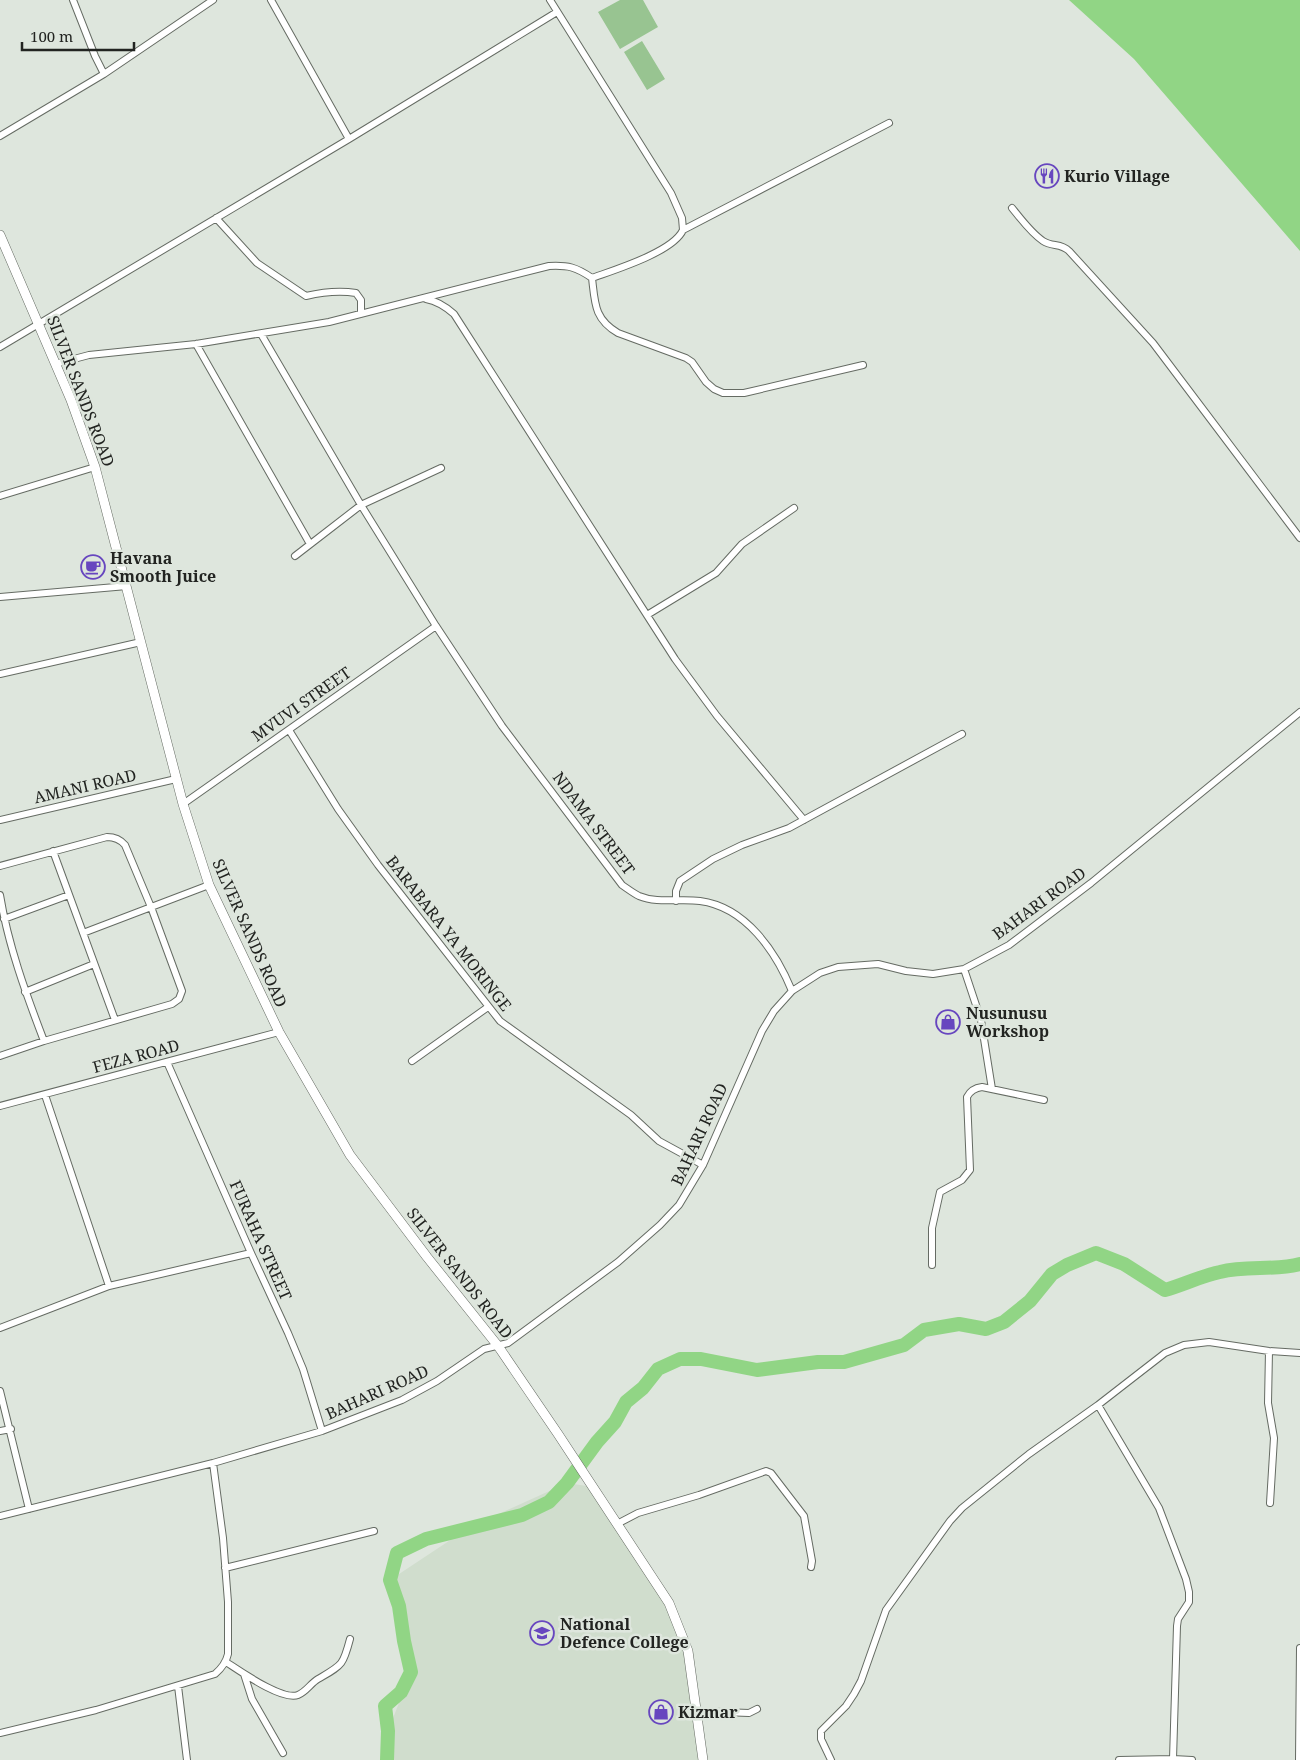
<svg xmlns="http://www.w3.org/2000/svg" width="1300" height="1760" font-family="'Noto Serif',serif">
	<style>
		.built { fill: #d0ddcd }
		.green { fill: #98c491 }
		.water { fill: #91d585 }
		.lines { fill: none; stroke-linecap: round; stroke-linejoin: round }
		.river { stroke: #91d585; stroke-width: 14 }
		.street-casing { stroke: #656b63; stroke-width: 8 }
		.secondary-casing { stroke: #656b63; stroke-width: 10 }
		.street { stroke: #fff; stroke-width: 6 }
		.secondary { stroke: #fff; stroke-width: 9 }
		.labels { text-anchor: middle; stroke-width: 5; stroke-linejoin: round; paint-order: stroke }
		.poi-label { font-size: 16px; font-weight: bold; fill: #222421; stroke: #dee6dd; text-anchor: start }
		.street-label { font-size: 16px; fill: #222421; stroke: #dee6dd }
	</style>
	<rect width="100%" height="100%" fill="#dee6dd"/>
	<path class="built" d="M567 1483 593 1487 669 1603 688 1651 703 1760H382L388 1731 411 1672 390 1580 470 1527Z"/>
	<path class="green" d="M620 0H643L658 27 620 49 598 12Z
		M642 41 665 79 647 90 624 52Z"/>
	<path class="water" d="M1069 0H1300V251L1134 59Z"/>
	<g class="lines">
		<path class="river" d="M387 1760 388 1731 385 1706 401 1692 411 1672 404 1641 399 1606 390 1580 397 1553 426 1539 522 1515 549 1502 567 1483 597 1442 615 1422 626 1402 643 1388 658 1369 680 1359H701L757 1370 818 1362H844L904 1345 924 1330 959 1324 986 1329 1004 1322 1030 1301 1052 1274 1067 1265 1096 1253 1124 1264 1165 1290C1183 1285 1201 1276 1220 1272 1246 1265 1274 1271 1300 1264"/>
		<g class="street-casing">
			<path id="street" d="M73 0 95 56 104 74
				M271 0 349 139
				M550 0 671 193 682 218 683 230
				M0 136 104 74 213 0
				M1012 208C1021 219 1031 233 1043 241 1052 247 1061 243 1069 251L1153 343 1300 538
				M216 218 257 263 306 296C323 292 338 290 356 293L361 300V314
				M592 278C614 270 673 252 683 230L889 123
				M426 299C437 301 445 306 454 314L675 659 717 716 804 820
				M261 334 361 505 436 626 502 726 622 885C628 889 633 893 639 896 658 904 680 898 700 901 746 907 776 952 792 991
				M196 344 310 544
				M0 347 349 139 557 12
				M55 364 89 355 196 344 329 322 549 266C568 265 576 267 592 278 595 303 594 319 618 333L686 358 692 362 706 382 714 389 723 393H744L863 365
				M0 496 95 467
				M295 556 361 505 441 468
				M0 597 127 586
				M647 615 716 573 742 544 794 508
				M0 674 141 642
				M289 730 338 809 378 865 500 1021 631 1115 659 1141 703 1165
				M183 804 436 626
				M0 820 176 779
				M53 851 115 1020
				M0 866 107 837C115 837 120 839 125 845L151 907 182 991 179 999 172 1004 44 1041 0 1056
				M0 895C8 945 26 994 44 1041
				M676 901V891L680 881 713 859 742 845 789 828 962 734
				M4 919 69 895
				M83 933 209 885
				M964 969 981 1020 992 1089
				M25 992 94 964
				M412 1061 488 1007
				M167 1062 251 1253 288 1333 303 1369 322 1431
				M45 1095 109 1286
				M0 1106 279 1032
				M932 1265V1228L940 1192 962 1180 970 1170 967 1097C970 1091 974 1088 982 1087L1044 1100
				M0 1328 109 1286 251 1253
				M1269 1351 1268 1403 1274 1438 1270 1503
				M0 1391 29 1509
				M1098 1405 1159 1508 1186 1579 1189 1592V1602L1178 1619 1177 1626 1173 1759
				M0 1431 11 1429
				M0 1516 213 1463 322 1431 402 1400 437 1381 484 1349 508 1343 618 1262 660 1225 679 1205 703 1165 762 1031 774 1011 792 991 820 973 838 967 878 964 906 971 933 974 964 969 1009 945 1091 883 1300 712
				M617 1524 638 1513 699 1495 766 1471 771 1473 804 1516 812 1561 811 1567
				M225 1568 374 1531
				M226 1662C240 1671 282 1701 298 1695 306 1692 311 1683 318 1679 342 1665 343 1666 350 1639
				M244 1674 252 1699 283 1753
				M178 1686 187 1760
				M696 1711 749 1713 757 1709
				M0 1733 96 1710 215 1674C222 1668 226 1663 228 1654V1602L223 1538 213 1463
				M831 1760 821 1739V1731L846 1706 854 1694 861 1681 886 1610 950 1521 962 1508 1029 1454 1098 1405 1165 1353 1184 1345 1209 1342 1269 1351 1300 1353
				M1119 1760 1173 1759 1192 1760
				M1299 1760 1300 1648"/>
		</g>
		<g class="secondary-casing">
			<path id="secondary" d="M0 235 71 400 95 467 183 804 209 885 279 1032 350 1155 427 1257 498 1346 558 1434 669 1603 688 1651 703 1760"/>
		</g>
		<use href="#street" class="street"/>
		<use href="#secondary" class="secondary"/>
	</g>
	<defs>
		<g id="restaurant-ring" transform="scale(1.25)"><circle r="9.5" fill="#dee6dd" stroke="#6746bf" stroke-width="1.5"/><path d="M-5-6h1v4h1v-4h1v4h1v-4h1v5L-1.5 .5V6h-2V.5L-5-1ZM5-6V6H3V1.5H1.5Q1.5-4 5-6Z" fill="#6746bf"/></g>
		<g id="cafe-ring" transform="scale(1.25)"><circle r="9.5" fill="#dee6dd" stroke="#6746bf" stroke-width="1.5"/><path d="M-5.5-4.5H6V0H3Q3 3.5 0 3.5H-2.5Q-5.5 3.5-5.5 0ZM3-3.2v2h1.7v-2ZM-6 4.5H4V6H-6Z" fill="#6746bf"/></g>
		<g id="shop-ring" transform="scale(1.25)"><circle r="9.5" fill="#dee6dd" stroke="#6746bf" stroke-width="1.5"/><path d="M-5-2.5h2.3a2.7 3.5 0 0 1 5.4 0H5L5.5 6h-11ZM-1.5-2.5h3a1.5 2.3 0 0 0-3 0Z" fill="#6746bf"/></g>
		<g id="school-ring" transform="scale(1.25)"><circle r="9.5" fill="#dee6dd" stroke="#6746bf" stroke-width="1.5"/><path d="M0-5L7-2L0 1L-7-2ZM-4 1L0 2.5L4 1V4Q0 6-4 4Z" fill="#6746bf"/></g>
	</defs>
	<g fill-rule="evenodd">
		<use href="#restaurant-ring" x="1047" y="176"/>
		<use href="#cafe-ring" x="93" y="567"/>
		<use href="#shop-ring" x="948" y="1022"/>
		<use href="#school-ring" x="542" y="1633"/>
		<use href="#shop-ring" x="661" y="1712"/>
	</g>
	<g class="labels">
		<g class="poi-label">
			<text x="1064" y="182">Kurio Village</text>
			<text x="110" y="564">Havana<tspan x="110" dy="18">Smooth Juice</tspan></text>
			<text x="966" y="1019">Nusunusu<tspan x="966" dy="18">Workshop</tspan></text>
			<text x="560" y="1630">National<tspan x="560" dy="18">Defence College</tspan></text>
			<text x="678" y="1718">Kizmar</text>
		</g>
		<g class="street-label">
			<text transform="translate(81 391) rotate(69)" y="6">SILVER SANDS ROAD</text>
			<text transform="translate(301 704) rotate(-35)" y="6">MVUVI STREET</text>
			<text transform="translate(85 786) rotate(-13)" y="6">AMANI ROAD</text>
			<text transform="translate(594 823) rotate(53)" y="6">NDAMA STREET</text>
			<text transform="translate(1039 903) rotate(-36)" y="6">BAHARI ROAD</text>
			<text transform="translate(250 933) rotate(66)" y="6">SILVER SANDS ROAD</text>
			<text transform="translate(449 933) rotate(52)" y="6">BARABARA YA MORINGE</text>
			<text transform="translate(136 1056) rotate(-15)" y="6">FEZA ROAD</text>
			<text transform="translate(699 1134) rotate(-65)" y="6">BAHARI ROAD</text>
			<text transform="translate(261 1240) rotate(66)" y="6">FURAHA STREET</text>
			<text transform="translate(460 1273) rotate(52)" y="6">SILVER SANDS ROAD</text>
			<text transform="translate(377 1392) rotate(-24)" y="6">BAHARI ROAD</text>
		</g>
	</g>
	<path d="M22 42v8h112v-8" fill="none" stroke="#222421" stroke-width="2.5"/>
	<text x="30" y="42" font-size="15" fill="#222421" stroke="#dee6dd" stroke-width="4" paint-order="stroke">100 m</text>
</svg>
